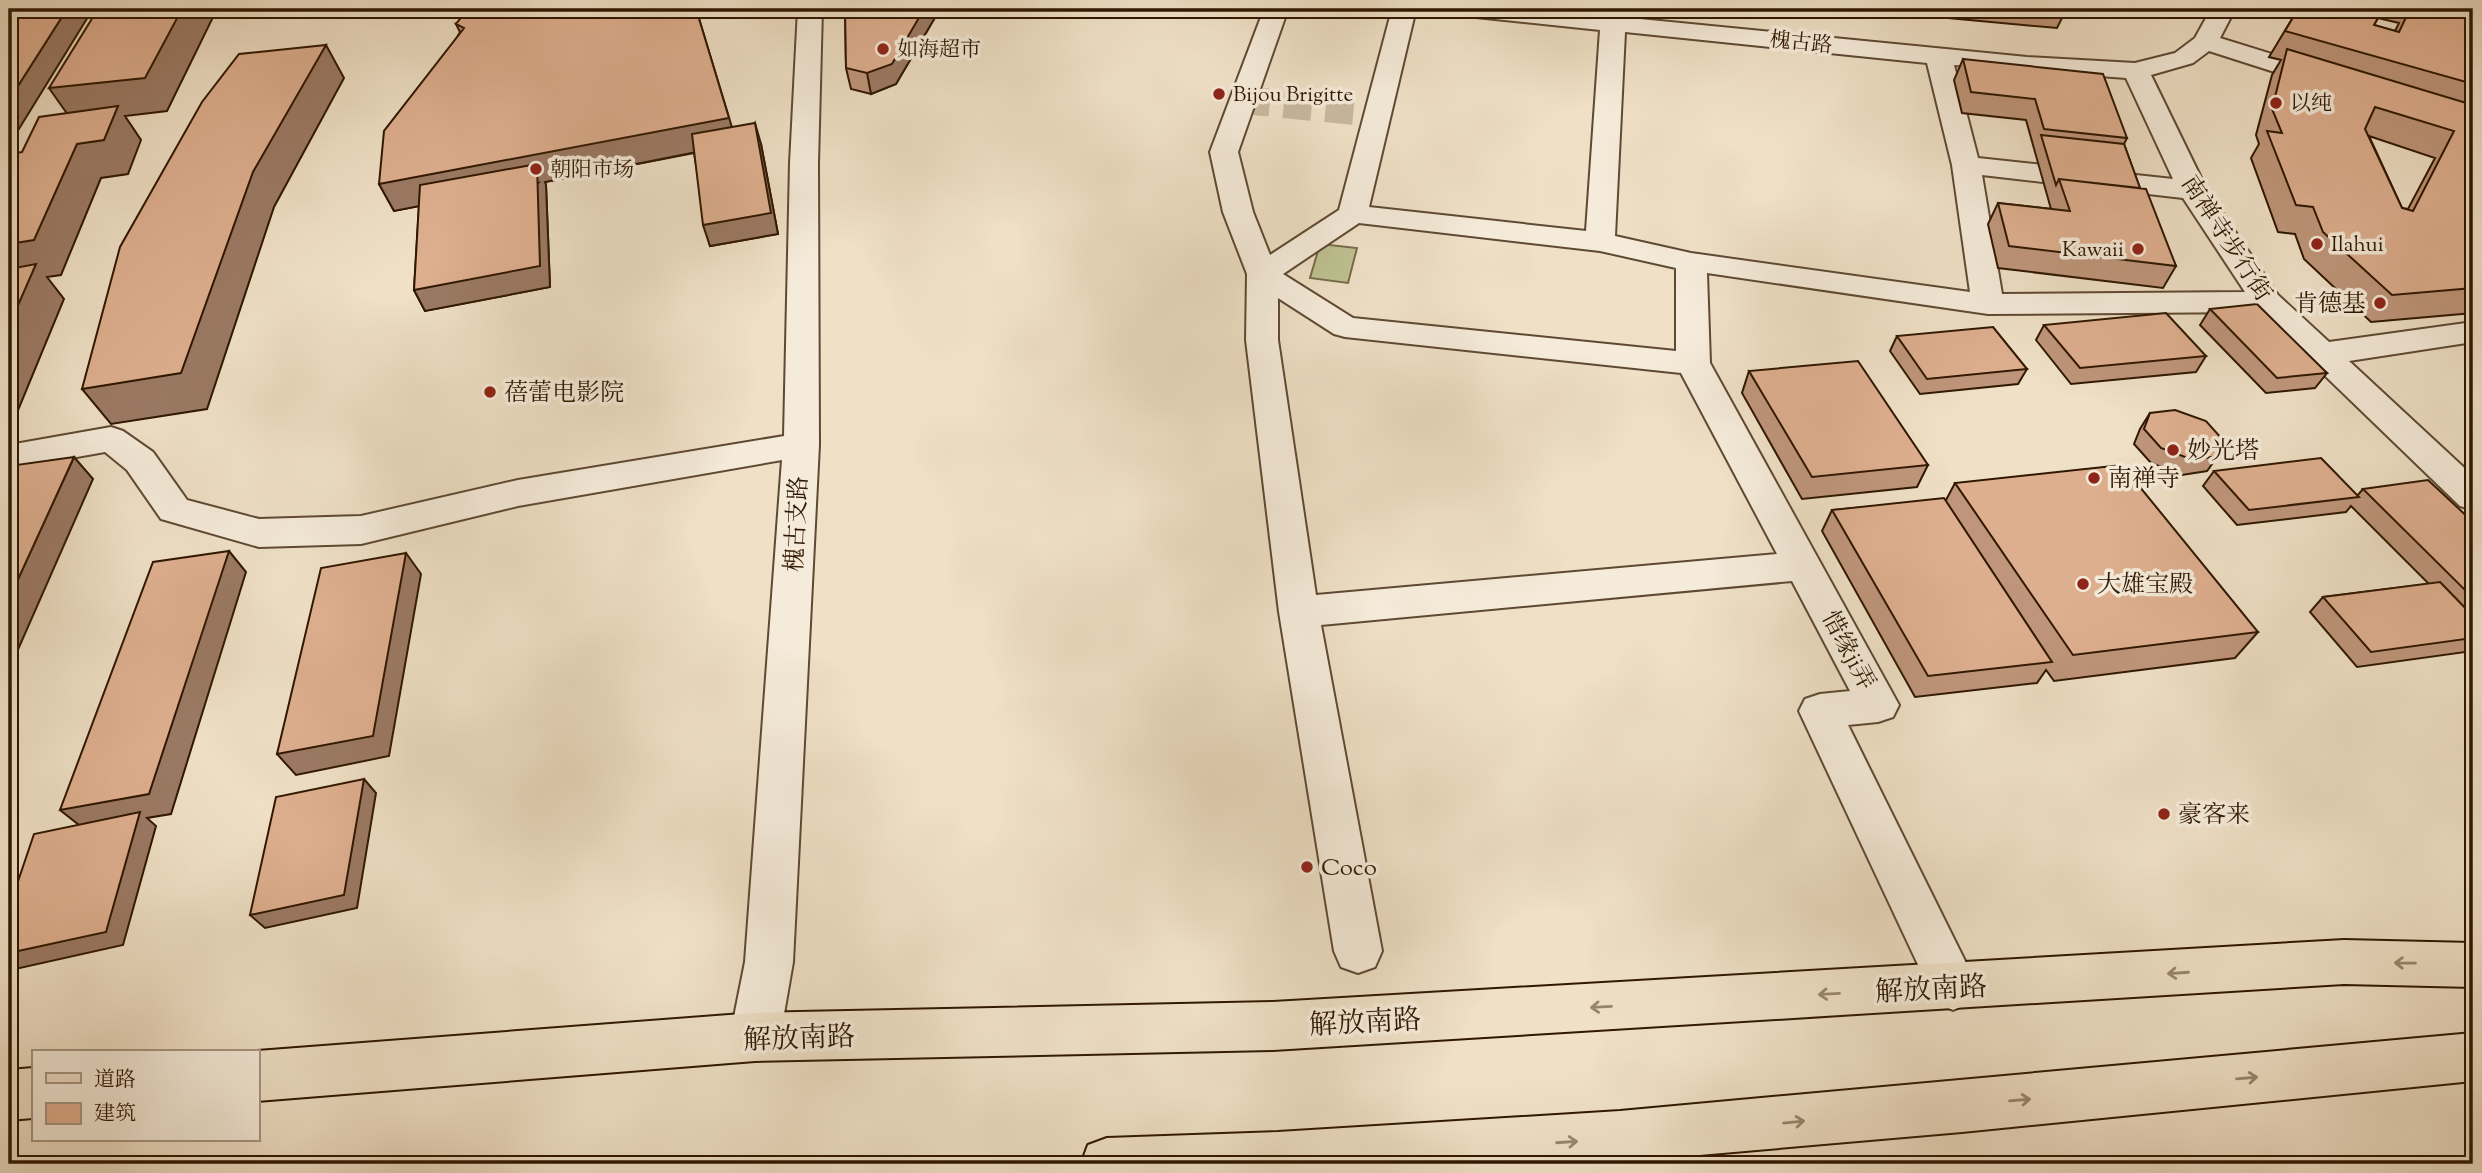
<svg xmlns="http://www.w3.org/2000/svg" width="2482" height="1173" font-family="'Sorts Mill Goudy','Noto Serif SC',serif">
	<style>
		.green { fill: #bec191; stroke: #766c48; stroke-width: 2 }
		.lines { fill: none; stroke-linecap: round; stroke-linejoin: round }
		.minor-tunnel { stroke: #c9b89e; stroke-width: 28; stroke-dasharray: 28 14; stroke-linecap: butt }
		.minor-casing { stroke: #5f4932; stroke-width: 4 }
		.major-casing { stroke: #2f1700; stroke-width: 4 }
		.minor { fill: #f5ebda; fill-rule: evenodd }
		.major { fill: #efe0c6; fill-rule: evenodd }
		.wall { fill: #bf967b; stroke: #2f1700; stroke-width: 2; fill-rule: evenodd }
		.shaded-wall { fill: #9b7a64; stroke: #2f1700; stroke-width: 2 }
		.building { fill: #deaf8f; stroke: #2f1700; stroke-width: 2; fill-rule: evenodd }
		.oneway { stroke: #99866d }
		.poi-dot { fill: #8f2418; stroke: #f5ebda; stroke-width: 2.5 }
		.labels { text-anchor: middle; stroke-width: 7; stroke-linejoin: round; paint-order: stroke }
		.far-street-label { font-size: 21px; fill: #2f1700; stroke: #f5ebda }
		.far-poi-label { font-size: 21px; fill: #2f1700; stroke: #f5ebda; text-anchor: start }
		.street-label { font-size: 24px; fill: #2f1700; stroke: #f5ebda }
		.poi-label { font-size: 24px; fill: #2f1700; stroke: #f5ebda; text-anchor: start }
		.near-street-label { font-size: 28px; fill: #2f1700; stroke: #f5ebda }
	</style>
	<rect width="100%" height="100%" fill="#efe0c6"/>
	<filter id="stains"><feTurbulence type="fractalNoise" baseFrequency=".00286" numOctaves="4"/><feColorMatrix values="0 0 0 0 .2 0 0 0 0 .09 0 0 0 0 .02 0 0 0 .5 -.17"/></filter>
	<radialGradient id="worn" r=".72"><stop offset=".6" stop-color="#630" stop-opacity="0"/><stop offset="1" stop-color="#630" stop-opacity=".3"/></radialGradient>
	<path class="green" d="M1320 244 1357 248 1348 283 1310 278Z"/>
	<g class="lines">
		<path class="minor-tunnel" d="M1242 100 1377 113"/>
		<g class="minor-casing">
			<path id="minor" d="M798 9H822L818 163 819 445 793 962 780 1037 772 1054 755 1061 738 1054 730 1037 745 962 782 460 518 506 361 544 259 547 161 519 127 470 105 452 9 469V445L111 427 123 431 153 452 187 500 259 519 361 516 518 480 784 436 790 163Z
				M1264 9H1288L1238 152 1253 212 1270 255 1339 210 1392 9H1416L1369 207 1586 231 1600 30 1466 16 1457 14 1454 9H1538L2027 57 2135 63 2175 53 2195 38 2211 9H2235L2220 38 2336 74 2340 80 2336 86 2327 88 2318 86 2209 51 2193 63 2151 75 2207 190 2278 295 2329 342 2473 322V342L2349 361 2473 476V510L2460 506 2259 312 1988 314 1707 273 1710 363 1899 705 1893 717 1878 722 1848 725 1970 971 1977 987 1970 1003 1953 1010 1936 1003 1799 711 1805 699 1820 694 1850 691 1792 581 1321 625 1382 951 1375 967 1358 973 1341 967 1334 951 1279 612 1246 340 1247 274 1223 212 1210 152ZM1625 32 1927 63 1952 165 1970 292 1691 253 1615 236ZM1954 65 2126 78 2173 179 1978 158ZM1982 175 2183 198 2245 292 2002 294ZM1359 223 1600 251 1676 268V351L1353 318 1283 274ZM1278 298 1334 334 1345 337 1681 373 1777 554 1316 595 1278 340Z"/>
		</g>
		<g class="major-casing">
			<path id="major" d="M2344 940 2473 943V987L2344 984 1273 1050 755 1061 257 1101V1052H254L257 1051 755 1013 1273 1002Z
				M2473 1033V1081L1962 1132 1596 1164H1081L1088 1145 1107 1138 1278 1132 1620 1111Z
				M33 1068V1118L9 1120V1070Z"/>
		</g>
		<use href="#minor" class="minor"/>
		<use href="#major" class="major"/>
	</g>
	<path class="wall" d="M845 9H940L896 84 871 94 851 89 846 68Z
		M1903 9H2085L2062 18 2057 28 1905 14Z
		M2298 9H2473V37H2472L2466 49 2473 51V313L2371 322 2304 259 2295 234 2278 232 2251 158 2259 144 2256 135 2272 75 2281 60 2269 57ZM2378 18 2399 23 2395 31 2374 25ZM2369 136 2435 158 2408 209 2402 208Z
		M456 24 732 127 761 144 778 234 710 246 694 153 545 182 546 185 550 287 425 311 414 290 419 206 394 211 379 184 460 32Z
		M1963 59 2127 138 2124 144 2140 188 2176 266 2163 288 1998 268 1988 224 1998 203 2051 209 2026 120 1962 113 1954 80Z
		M2210 309 2327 373 2315 388 2266 393 2200 325Z
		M2044 325 2206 356 2196 372 2071 384 2036 340Z
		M1897 336 2027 369 2018 384 1920 394 1890 351Z
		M1749 371 1928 465 1917 487 1802 499 1742 393Z
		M2150 413 2218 456 2207 471 2182 475 2151 463 2134 444 2140 429Z
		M2214 471 2357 496 2363 489 2473 522V606L2464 607 2473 616V651L2357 667 2310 612 2323 597 2429 584 2351 506 2346 512 2237 525 2203 486Z
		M1955 483 2258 632 2235 658 2054 681 2046 670 2037 683 1915 697 1822 531 1832 510 1946 500Z"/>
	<path class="shaded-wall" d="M67 9H89L91 12 17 132 9 133V100Z
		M182 9H217L167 111 125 116 141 140 128 174 101 178 61 275 47 277 64 299 9 432V244L73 122 49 88Z
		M924 9H940L896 84 871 94 867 73Z
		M2066 9H2085L2062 18Z
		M697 12 737 144 545 182 546 185 550 287 425 311 414 290 538 183 394 211 379 184Z
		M326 45 344 78 274 207 207 409 111 424 82 389Z
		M755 123 761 144 778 234 710 246 703 225Z
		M74 457 93 479 9 670V599Z
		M229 551 246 572 171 814 147 818 156 826 123 945 11 970 9 968V953L84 829 60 810Z
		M406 553 421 574 389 756 296 775 277 754Z
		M364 779 376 793 357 908 265 928 250 915Z"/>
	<path class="building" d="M9 9H67L9 100Z
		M98 9H182L145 78 49 88Z
		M468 9H695L697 12 729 118 379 184 384 131 464 28 456 24Z
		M845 9H924L892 64 867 73 846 68Z
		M2298 9H2383L2374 25 2399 32 2410 9H2473V33L2466 49 2473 51V84L2285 31Z
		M326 45 253 172 181 373 82 389 120 247 202 102 239 54Z
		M2287 49 2473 105V288L2392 295 2323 232 2313 207 2296 205 2267 131 2282 133 2272 109ZM2375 107 2454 131 2413 211 2402 208 2365 129Z
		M1963 59 2103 74 2127 138 2044 129 2035 99 1971 92Z
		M118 106 104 140 77 144 34 240 9 244V154L22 152 39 117Z
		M755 123 771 213 703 225 692 134Z
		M2041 135 2124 144 2140 188 2059 179 2056 185Z
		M537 164 540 266 414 290 420 185Z
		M2059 179 2146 189 2176 266 2009 246 1998 203 2070 211Z
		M36 264 9 326V269Z
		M2257 304 2327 373 2277 378 2210 309Z
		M2166 313 2206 356 2080 368 2044 325Z
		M1993 327 2027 369 1927 379 1897 336Z
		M1858 361 1928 465 1812 477 1749 371Z
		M2175 410 2206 421 2223 440 2218 456 2193 460 2161 448 2144 429 2150 413Z
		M74 457 9 599V466Z
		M2321 458 2359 497 2249 510 2214 471Z
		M2122 465 2258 632 2073 655 1955 483Z
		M2428 480 2473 522V593L2469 594 2363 489Z
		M1944 498 2052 662 1928 676 1832 510Z
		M229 551 149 794 60 810 153 562Z
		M406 553 373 736 277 754 321 568Z
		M2440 582 2473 616V638L2371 652 2323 597Z
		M364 779 344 895 250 915 276 797Z
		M140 812 106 932 9 953V908L34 834Z"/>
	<defs><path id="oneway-shaft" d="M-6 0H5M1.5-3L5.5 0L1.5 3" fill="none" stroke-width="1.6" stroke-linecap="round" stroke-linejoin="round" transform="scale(1.75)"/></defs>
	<g class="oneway">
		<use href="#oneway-shaft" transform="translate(2405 963) rotate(-179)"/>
		<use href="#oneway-shaft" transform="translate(2178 973) rotate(176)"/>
		<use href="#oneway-shaft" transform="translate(1829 994) rotate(177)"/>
		<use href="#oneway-shaft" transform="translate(1601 1007) rotate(177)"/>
		<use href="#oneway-shaft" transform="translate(2247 1078) rotate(-5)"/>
		<use href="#oneway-shaft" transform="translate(2020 1100) rotate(-5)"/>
		<use href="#oneway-shaft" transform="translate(1794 1122) rotate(-6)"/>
		<use href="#oneway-shaft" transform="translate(1567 1142) rotate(-4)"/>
	</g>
	<g class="poi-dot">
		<circle cx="883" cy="49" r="7"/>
		<circle cx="1219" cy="94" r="7"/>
		<circle cx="2276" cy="103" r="7"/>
		<circle cx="536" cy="169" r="7"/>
		<circle cx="2317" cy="244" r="7"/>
		<circle cx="2138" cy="249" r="7"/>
		<circle cx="2380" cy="303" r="7"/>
		<circle cx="490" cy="392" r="7"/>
		<circle cx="2173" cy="450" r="7"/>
		<circle cx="2094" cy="478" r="7"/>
		<circle cx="2083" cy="584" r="7"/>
		<circle cx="2164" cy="814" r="7"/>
		<circle cx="1307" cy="867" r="7"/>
	</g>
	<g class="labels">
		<g class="far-street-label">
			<text transform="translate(1801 42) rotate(6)" y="7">槐古路</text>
		</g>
		<g class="far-poi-label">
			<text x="897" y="56">如海超市</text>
			<text x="1233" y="101">Bijou Brigitte</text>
			<text x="2290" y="110">以纯</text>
			<text x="550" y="176">朝阳市场</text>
			<text x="2331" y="251">Ilahui</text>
			<text x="2124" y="256" text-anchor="end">Kawaii</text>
		</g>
		<g class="street-label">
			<text transform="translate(2227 238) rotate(57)" y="8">南禅寺步行街</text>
			<text transform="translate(796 524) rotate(-87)" y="8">槐古支路</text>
			<text transform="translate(1849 650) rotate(62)" y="8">惜缘ji弄</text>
		</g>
		<g class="poi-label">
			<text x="2366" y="311" text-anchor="end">肯德基</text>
			<text x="504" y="400">蓓蕾电影院</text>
			<text x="2187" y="458">妙光塔</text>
			<text x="2108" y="486">南禅寺</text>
			<text x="2097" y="592">大雄宝殿</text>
			<text x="2178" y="822">豪客来</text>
			<text x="1321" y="875">Coco</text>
		</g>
		<g class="near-street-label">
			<text transform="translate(1931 988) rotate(-3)" y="10">解放南路</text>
			<text transform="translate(1365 1021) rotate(-3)" y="10">解放南路</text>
			<text transform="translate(799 1037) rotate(-2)" y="10">解放南路</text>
		</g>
	</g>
	<rect width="2482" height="1173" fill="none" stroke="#efe0c6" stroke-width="35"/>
	<rect x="10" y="10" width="2461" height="1152" fill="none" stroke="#2f1700" stroke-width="3.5"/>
	<rect x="18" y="18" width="2447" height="1138" fill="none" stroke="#2f1700" stroke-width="2"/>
	<rect x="32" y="1050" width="228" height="91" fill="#f5ebda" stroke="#a69683" stroke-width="2"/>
	<rect x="46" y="1073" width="35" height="10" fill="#efe0c6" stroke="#a69683" stroke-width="2"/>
	<text x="94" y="1086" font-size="21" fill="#2f1700">道路</text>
	<rect x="46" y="1103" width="35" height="21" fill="#deaf8f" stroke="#a69683" stroke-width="2"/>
	<text x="94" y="1120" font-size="21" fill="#2f1700">建筑</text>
	<rect width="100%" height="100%" filter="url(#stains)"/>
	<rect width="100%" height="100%" fill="url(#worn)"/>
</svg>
